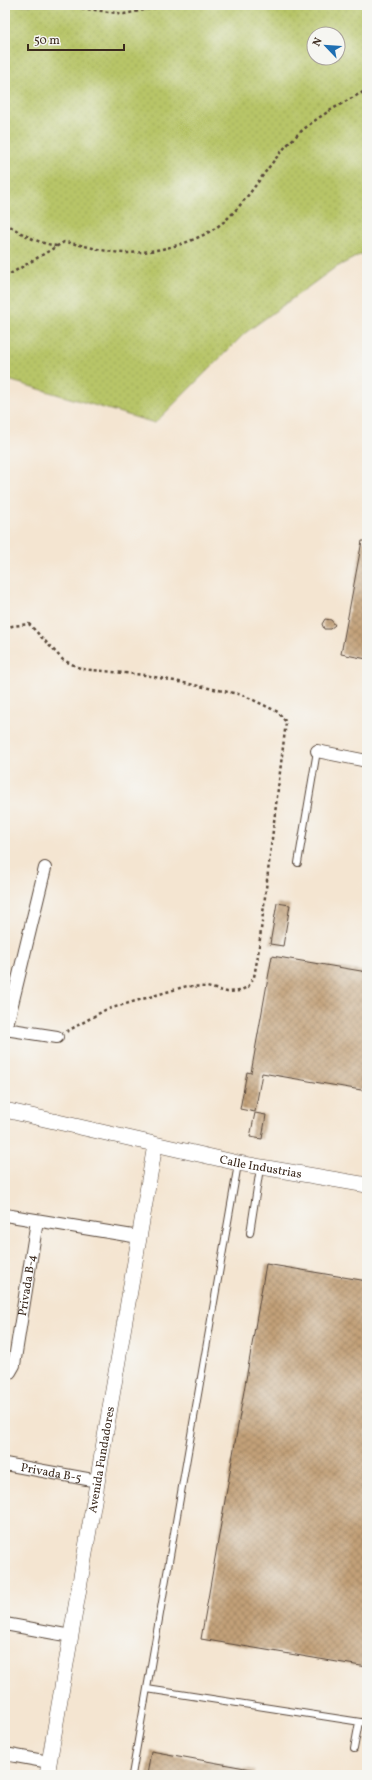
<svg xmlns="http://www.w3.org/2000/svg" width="372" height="1780" font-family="Vollkorn,serif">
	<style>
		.grass { fill: url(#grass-dots); stroke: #797842; fill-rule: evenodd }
		.building { fill: url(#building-cross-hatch) }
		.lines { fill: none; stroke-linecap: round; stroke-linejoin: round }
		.service-casing { stroke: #574639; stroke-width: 8 }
		.minor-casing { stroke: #574639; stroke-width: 14 }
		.tertiary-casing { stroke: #574639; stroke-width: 16 }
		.path { stroke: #574639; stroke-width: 2.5; stroke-dasharray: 3 3; stroke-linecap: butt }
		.service { stroke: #fff; stroke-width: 6 }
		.minor { stroke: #fff; stroke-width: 12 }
		.tertiary { stroke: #fff; stroke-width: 15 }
		.labels { text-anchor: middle; stroke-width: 3; stroke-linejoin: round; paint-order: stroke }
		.street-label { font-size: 12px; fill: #3b2a1e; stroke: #f6f6f2 }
	</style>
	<defs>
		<pattern id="grass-dots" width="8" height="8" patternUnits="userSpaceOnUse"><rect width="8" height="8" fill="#b7c567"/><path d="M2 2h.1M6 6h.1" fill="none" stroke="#9ea959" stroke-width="1.8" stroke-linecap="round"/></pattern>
		<pattern id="building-cross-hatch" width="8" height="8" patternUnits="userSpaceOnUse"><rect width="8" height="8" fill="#c2a078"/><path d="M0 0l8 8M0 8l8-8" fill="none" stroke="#9f8362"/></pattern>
	</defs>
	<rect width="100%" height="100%" fill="#f6f6f2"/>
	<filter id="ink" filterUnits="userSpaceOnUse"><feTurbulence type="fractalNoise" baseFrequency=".025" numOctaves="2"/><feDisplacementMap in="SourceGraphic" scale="8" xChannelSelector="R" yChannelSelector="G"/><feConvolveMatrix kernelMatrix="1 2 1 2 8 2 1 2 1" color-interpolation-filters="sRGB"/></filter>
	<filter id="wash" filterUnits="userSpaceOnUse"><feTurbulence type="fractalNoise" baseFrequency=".012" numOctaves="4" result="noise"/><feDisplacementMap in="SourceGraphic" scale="16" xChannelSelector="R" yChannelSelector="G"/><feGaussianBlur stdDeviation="0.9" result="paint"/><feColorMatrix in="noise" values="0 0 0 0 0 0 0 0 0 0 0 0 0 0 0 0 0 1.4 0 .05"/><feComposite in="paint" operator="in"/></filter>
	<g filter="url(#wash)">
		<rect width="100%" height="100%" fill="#f4e5d1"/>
		<path class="grass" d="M5 5H367V251L333 269 245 333 155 423 5 379ZM314 34H338V58H314Z"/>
		<g id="blocks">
			<path class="building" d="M362 541H367V659L341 654Z
				M325 619 331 620 335 625 330 629H324L322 624Z
				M277 903 290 905 283 946 270 944Z
				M272 956 367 972V1091L262 1073 255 1112 240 1109 247 1072 251 1073Z
				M255 1113 266 1115 262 1139 250 1137Z
				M266 1264 367 1281V1667L201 1639Z
				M151 1751 256 1770 255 1775H147Z"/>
		</g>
	</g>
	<g filter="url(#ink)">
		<use href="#blocks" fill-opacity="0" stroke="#574639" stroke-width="1"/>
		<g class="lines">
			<g class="service-casing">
				<path id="service" d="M298 863 317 751
					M250 1233 260 1168
					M147 1689 367 1723
					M354 1749 359 1722
					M132 1775 238 1164"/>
			</g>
			<g class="minor-casing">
				<g id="minor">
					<path d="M317 751 367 761"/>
					<path d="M5 1029 57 1037"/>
					<path d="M6 1029 45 868"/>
					<path d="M5 1215 139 1237"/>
					<path id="s1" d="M5 1373 10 1372 14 1365 37 1221"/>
					<path id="s2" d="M5 1464 98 1481"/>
					<path d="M5 1624 71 1636"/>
					<path d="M5 1754 49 1762"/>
				</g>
			</g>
			<g class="tertiary-casing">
				<g id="tertiary">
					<path id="s3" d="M5 1110 238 1163 367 1185"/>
					<path id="s4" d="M47 1775 155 1145"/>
				</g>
			</g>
			<path class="path" d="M58 5 124 14 169 5
				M5 223C22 234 37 243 57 246
				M5 277 64 242C85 245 103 252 124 253 158 253 203 242 228 218 253 194 269 162 294 138 314 118 342 103 367 90
				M5 629 12 626 29 624 63 660 82 669 145 675 243 695 278 712 286 722 258 955 254 977 248 987 239 991 227 992 207 987 187 986 105 1010 66 1032"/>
			<use href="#service" class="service"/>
			<use href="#minor" class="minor"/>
			<use href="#tertiary" class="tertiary"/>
		</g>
	</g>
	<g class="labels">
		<g class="street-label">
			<text dy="4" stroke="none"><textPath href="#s3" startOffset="262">Calle Industrias</textPath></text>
			<text dy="4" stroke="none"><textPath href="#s1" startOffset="94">Privada B-4</textPath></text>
			<text dy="4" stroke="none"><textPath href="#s4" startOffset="320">Avenida Fundadores</textPath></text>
			<text dy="4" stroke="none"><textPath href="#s2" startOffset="47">Privada B-5</textPath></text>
		</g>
	</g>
	<rect width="372" height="1780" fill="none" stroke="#f6f6f2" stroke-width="20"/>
	<g transform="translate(326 46) rotate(295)"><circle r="19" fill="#f6f6f2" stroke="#aba49d"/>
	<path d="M0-3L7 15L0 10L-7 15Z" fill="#1f6fb2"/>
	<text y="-6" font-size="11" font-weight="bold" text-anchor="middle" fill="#3b2a1e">N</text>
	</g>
	<path d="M28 44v6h96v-6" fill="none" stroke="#3b2a1e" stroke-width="2"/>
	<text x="34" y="44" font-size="12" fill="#3b2a1e" stroke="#f6f6f2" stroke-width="3" paint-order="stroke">50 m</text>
</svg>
